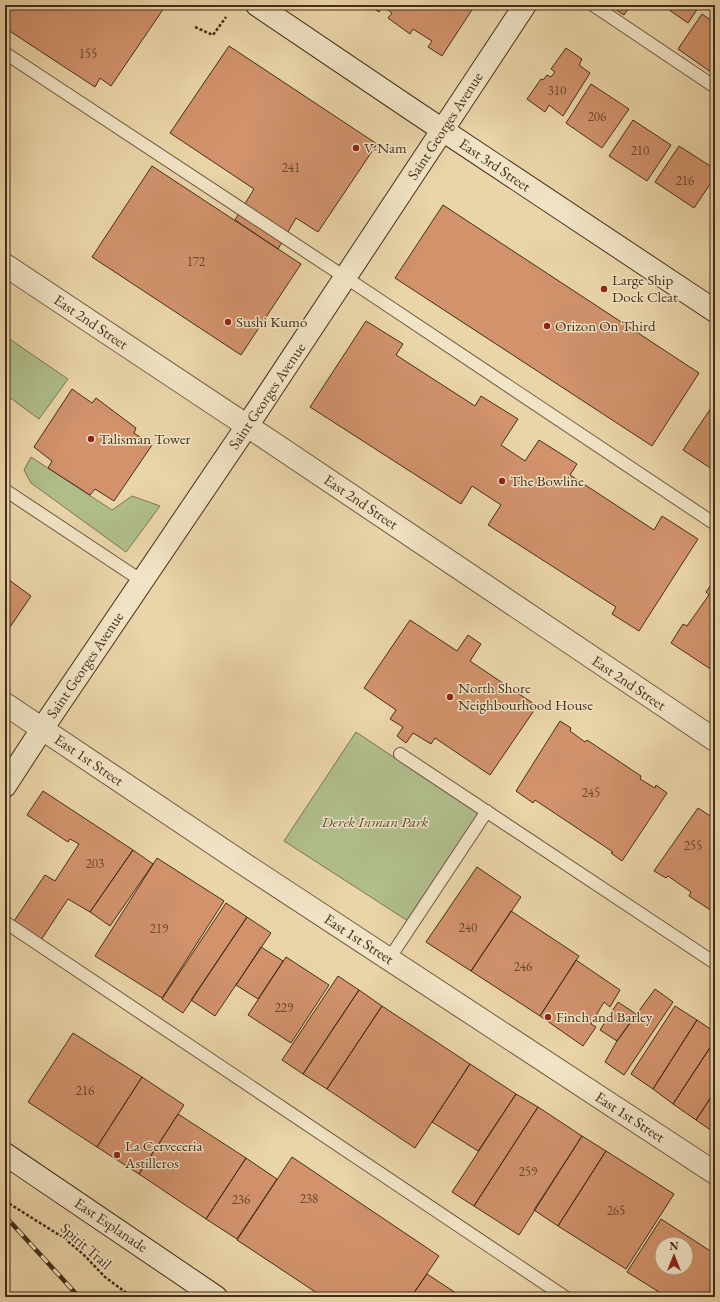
<svg xmlns="http://www.w3.org/2000/svg" width="720" height="1302" font-family="'EB Garamond',serif">
	<style>
		.green { fill: #b0be8c; stroke: #7a7654 }
		.building { fill: #d1926c; stroke: #442d1b; fill-rule: evenodd }
		.lines { fill: none; stroke-linecap: round; stroke-linejoin: round }
		.lane-casing { stroke: #6e573e; stroke-width: 14 }
		.street-casing { stroke: #6e573e; stroke-width: 24 }
		.secondary-casing { stroke: #442d1b; stroke-width: 24 }
		.path { stroke: #442d1b; stroke-width: 2.5; stroke-dasharray: 3 2; stroke-linecap: butt }
		.lane { stroke: #f1e4c6; stroke-width: 12 }
		.street { stroke: #f1e4c6; stroke-width: 22 }
		.secondary { stroke: #f1e4c6; stroke-width: 22 }
		.rail-casing { stroke: #442d1b; stroke-width: 4.5 }
		.rail { stroke: #f1e4c6; stroke-width: 3; stroke-dasharray: 9; stroke-linecap: butt }
		.poi-dot { fill: #8f2418; stroke: #f1e4c6; stroke-width: 1.5 }
		.labels { text-anchor: middle; stroke-width: 3; stroke-linejoin: round; paint-order: stroke }
		.number-label { font-size: 13px; fill: #67462f }
		.street-label { font-size: 15px; fill: #442d1b; stroke: #f1e4c6 }
		.poi-label { font-size: 15px; fill: #442d1b; stroke: #f1e4c6; text-anchor: start }
		.park-label { font-size: 15px; font-style: italic; fill: #5a4a32; stroke: #f1e4c6 }
	</style>
	<rect width="100%" height="100%" fill="#ead5a8"/>
	<filter id="stains"><feTurbulence type="fractalNoise" baseFrequency=".005" numOctaves="4"/><feColorMatrix values="0 0 0 0 .2 0 0 0 0 .09 0 0 0 0 .02 0 0 0 .5 -.17"/></filter>
	<radialGradient id="worn" r=".72"><stop offset=".6" stop-color="#630" stop-opacity="0"/><stop offset="1" stop-color="#630" stop-opacity=".3"/></radialGradient>
	<path class="green" d="M5 336 68 379 39 419 5 394Z
		M31 457 112 510 132 496 160 506 126 552 31 483 24 470Z
		M356 732 479 814 408 921 284 841Z"/>
	<path class="building" d="M5 5H166L111 86 100 78 95 87 5 28Z
		M368 5H475L442 56 428 47 432 41 413 29 410 34 388 18 392 13 382 6 379 12Z
		M609 5H631L624 15Z
		M662 5H700L688 23Z
		M702 14 715 23V75L678 49Z
		M229 46 377 144 318 232 296 218 278 249 235 220 254 189 170 133Z
		M566 48 582 59 579 65 590 73 563 116 549 105 545 112 527 99 541 79 543 80 547 75 551 77 555 72 551 69Z
		M591 84 629 109 602 148 566 123Z
		M633 120 671 145 647 181 609 156Z
		M679 146 715 169V177L694 208 655 182Z
		M152 166 301 264 241 355 92 257Z
		M443 205 699 373 652 446 395 278Z
		M366 321 403 344 396 355 475 406 481 396 518 419 501 445 525 461 539 440 577 464 570 475 654 530 662 516 698 539 639 631 612 614 616 607 488 525 501 505 472 486 461 504 310 407Z
		M72 389 92 403 96 398 136 428 134 433 152 445 114 501 95 489 90 495 48 468 52 461 34 447Z
		M715 402V471L683 450Z
		M5 577 31 596 8 630 5 627Z
		M715 579V672L671 643 683 624 687 626 709 595 706 592Z
		M410 620 457 651 468 635 481 644 470 661 537 706 490 775 435 738 431 744 413 733 406 743 397 736 403 727 390 719 396 710 364 688Z
		M560 721 571 728 570 731 585 742 587 740 641 776 640 779 655 788 656 785 667 793 622 861 611 853 613 852 535 800 533 803 516 791Z
		M43 791 133 850 90 912 68 899 39 943 12 924 45 875 55 881 79 844 70 839 68 842 27 815Z
		M698 808 715 819V913L689 896 691 892 668 876 666 878 654 871Z
		M133 850 153 864 110 926 90 912Z
		M157 858 224 901 162 998 95 956Z
		M477 867 521 897 471 971 426 942Z
		M226 903 247 917 183 1013 162 999Z
		M511 911 579 956 540 1016 471 971Z
		M247 917 271 933 215 1016 191 1000Z
		M261 947 283 961 258 999 236 985Z
		M286 957 329 985 291 1043 248 1015Z
		M576 960 620 990 610 1007 604 1002 591 1024 596 1027 583 1046 540 1016Z
		M338 976 359 990 303 1074 282 1060Z
		M655 989 673 1002 624 1075 605 1062 617 1041Z
		M359 990 382 1006 327 1089 303 1074Z
		M618 1002 636 1014 617 1041 600 1030Z
		M382 1006 470 1064 415 1148 327 1089Z
		M675 1006 697 1020 653 1089 631 1074Z
		M697 1020 715 1032V1040L673 1104 653 1089Z
		M73 1033 142 1077 97 1147 28 1102Z
		M715 1040V1091L696 1120 673 1104Z
		M470 1064 516 1094 478 1151 432 1122Z
		M142 1077 184 1105 139 1174 97 1147Z
		M715 1091V1133L696 1120Z
		M516 1094 538 1107 474 1206 452 1192Z
		M538 1107 582 1136 519 1235 474 1206Z
		M178 1114 246 1158 206 1219 139 1174Z
		M582 1136 606 1151 558 1226 534 1210Z
		M606 1151 674 1194 626 1269 558 1226Z
		M292 1157 439 1256 411 1297H323L237 1240Z
		M246 1158 277 1179 237 1239 206 1219Z
		M661 1219 715 1254V1284L706 1297H667L627 1272ZM662 1244H686V1268H662Z
		M427 1274 462 1297H411Z"/>
	<g class="lines">
		<g class="lane-casing">
			<path id="lane" d="M593 5 715 87
				M5 53 369 293 715 524
				M5 490 142 581
				M400 754 715 963
				M5 922 565 1297
				M389 959 487 811"/>
		</g>
		<g class="street-casing">
			<path id="street" d="M5 265 276 445 715 740
				M5 704 241 862 715 1173"/>
		</g>
		<g class="secondary-casing">
			<path id="secondary" d="M257 5 414 111 715 311
				M5 786 42 729 247 426 525 5
				M5 1154 216 1297"/>
		</g>
		<path class="path" d="M195 27 213 35 226 17
			M5 1201 64 1238 83 1254 105 1277 132 1297"/>
		<use href="#lane" class="lane"/>
		<use href="#street" class="street"/>
		<use href="#secondary" class="secondary"/>
		<g class="rail-casing">
			<path id="rail" d="M5 1216 79 1297"/>
		</g>
		<use href="#rail" class="rail"/>
	</g>
	<g class="poi-dot">
		<circle cx="356" cy="148" r="4"/>
		<circle cx="604" cy="289" r="4"/>
		<circle cx="228" cy="322" r="4"/>
		<circle cx="547" cy="326" r="4"/>
		<circle cx="91" cy="439" r="4"/>
		<circle cx="502" cy="481" r="4"/>
		<circle cx="450" cy="697" r="4"/>
		<circle cx="548" cy="1017" r="4"/>
		<circle cx="117" cy="1155" r="4"/>
	</g>
	<g class="labels">
		<g class="number-label">
			<text x="88" y="58">155</text>
			<text x="557" y="95">310</text>
			<text x="597" y="121">206</text>
			<text x="640" y="155">210</text>
			<text x="291" y="172">241</text>
			<text x="685" y="185">216</text>
			<text x="196" y="266">172</text>
			<text x="591" y="797">245</text>
			<text x="693" y="850">255</text>
			<text x="95" y="868">203</text>
			<text x="468" y="932">240</text>
			<text x="159" y="933">219</text>
			<text x="523" y="971">246</text>
			<text x="284" y="1012">229</text>
			<text x="85" y="1095">216</text>
			<text x="528" y="1176">259</text>
			<text x="309" y="1203">238</text>
			<text x="241" y="1204">236</text>
			<text x="616" y="1215">265</text>
		</g>
		<g class="street-label">
			<text transform="translate(445 126) rotate(-57)" y="5">Saint Georges Avenue</text>
			<text transform="translate(495 165) rotate(34)" y="5">East 3rd Street</text>
			<text transform="translate(91 322) rotate(34)" y="5">East 2nd Street</text>
			<text transform="translate(267 396) rotate(-56)" y="5">Saint Georges Avenue</text>
			<text transform="translate(361 502) rotate(34)" y="5">East 2nd Street</text>
			<text transform="translate(85 665) rotate(-56)" y="5">Saint Georges Avenue</text>
			<text transform="translate(629 683) rotate(34)" y="5">East 2nd Street</text>
			<text transform="translate(89 760) rotate(34)" y="5">East 1st Street</text>
			<text transform="translate(359 939) rotate(33)" y="5">East 1st Street</text>
			<text transform="translate(630 1117) rotate(33)" y="5">East 1st Street</text>
			<text transform="translate(111 1225) rotate(34)" y="5">East Esplanade</text>
			<text transform="translate(86 1246) rotate(41)" y="5">Spirit Trail</text>
		</g>
		<g class="poi-label">
			<text x="364" y="153">V-Nam</text>
			<text x="612" y="285">Large Ship<tspan x="612" dy="17">Dock Cleat</tspan></text>
			<text x="236" y="327">Sushi Kumo</text>
			<text x="555" y="331">Orizon On Third</text>
			<text x="99" y="444">Talisman Tower</text>
			<text x="510" y="486">The Bowline</text>
			<text x="458" y="693">North Shore<tspan x="458" dy="17">Neighbourhood House</tspan></text>
			<text x="556" y="1022">Finch and Barley</text>
			<text x="125" y="1151">La Cerveceria<tspan x="125" dy="17">Astilleros</tspan></text>
		</g>
		<g class="park-label">
			<text x="375" y="827">Derek Inman Park</text>
		</g>
	</g>
	<rect width="720" height="1302" fill="none" stroke="#ead5a8" stroke-width="20"/>
	<rect x="6" y="6" width="708" height="1290" fill="none" stroke="#442d1b" stroke-width="2"/>
	<rect x="10" y="10" width="700" height="1282" fill="none" stroke="#442d1b"/>
	<g transform="translate(674 1256)"><circle r="19" fill="#f1e4c6" stroke="#ac9b82"/>
	<path d="M0-3L7 15L0 10L-7 15Z" fill="#8f2418"/>
	<text y="-6" font-size="11" font-weight="bold" text-anchor="middle" fill="#442d1b">N</text>
	</g>
	<rect width="100%" height="100%" filter="url(#stains)"/>
	<rect width="100%" height="100%" fill="url(#worn)"/>
</svg>
